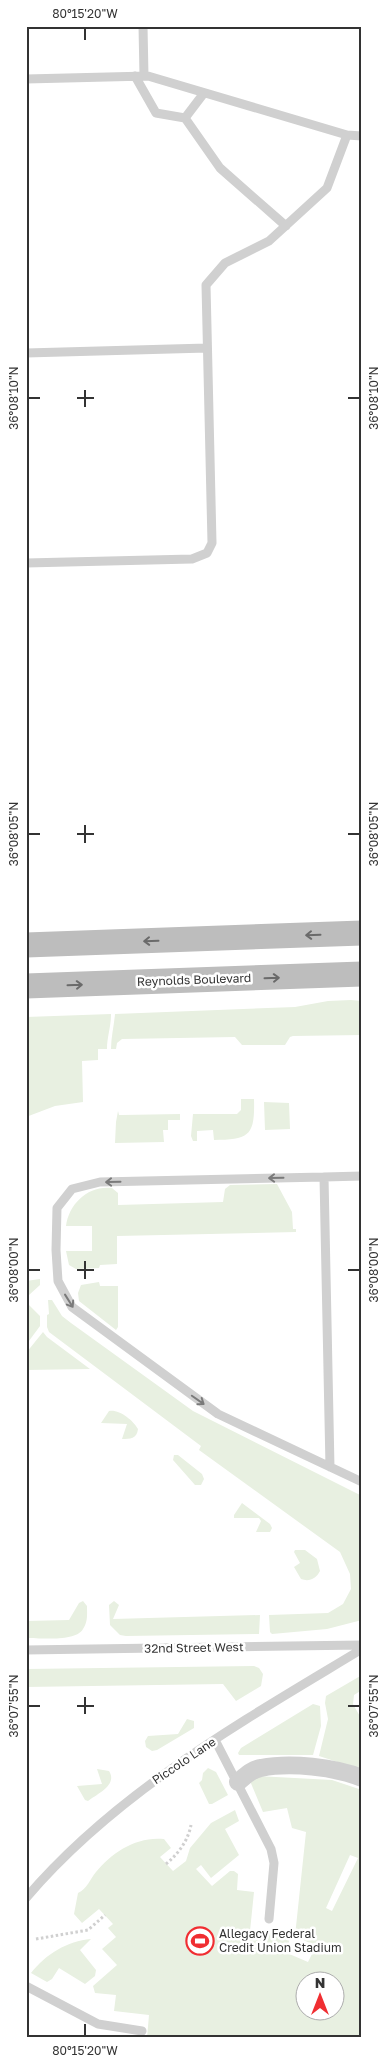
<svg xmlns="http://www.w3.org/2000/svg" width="388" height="2064" font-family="'Golos Text',sans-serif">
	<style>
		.green { fill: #e8f0e1; fill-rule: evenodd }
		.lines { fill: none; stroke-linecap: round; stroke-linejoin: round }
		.path { stroke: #d0d0d0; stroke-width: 3; stroke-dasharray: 2.5 2.5; stroke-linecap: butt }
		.lane { stroke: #d0d0d0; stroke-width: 9 }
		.street { stroke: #d0d0d0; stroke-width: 18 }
		.secondary { stroke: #bdbdbd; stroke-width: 25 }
		.oneway { stroke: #6a6a6a }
		.oneway2 { stroke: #7a7a7a }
		.ticks { fill: none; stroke: #333; stroke-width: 2 }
		.labels { text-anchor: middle; stroke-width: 5; stroke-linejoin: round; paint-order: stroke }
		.street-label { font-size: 12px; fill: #333; stroke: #fff }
		.poi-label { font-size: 12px; fill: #333; stroke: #fff; text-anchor: start }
		.neatline { fill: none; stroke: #333; stroke-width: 2 }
		.ticks-label { font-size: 12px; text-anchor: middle; fill: #333 }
	</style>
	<rect width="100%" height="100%" fill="#fff"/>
	<path class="green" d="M351 1000 362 1001V1035L293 1036 290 1037 285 1045H242L235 1037 122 1039 117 1043 116 1049H111C111 1037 114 1026 115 1014L295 1007 328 1001Z
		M111 1014C111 1027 107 1037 107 1049H98V1060L82 1061 83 1102 55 1106 26 1117V1017Z
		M241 1099H254C255 1135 250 1140 214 1140L213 1130 197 1131V1141H193L191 1136 193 1114H237L241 1110Z
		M264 1102 289 1103 290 1129 265 1130Z
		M118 1111 119 1115H122L180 1114V1120H168V1130H163L164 1142 115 1143 116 1122Z
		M277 1184 292 1212 293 1229H296V1232L117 1236V1264L100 1265 99 1268 76 1269 69 1265 66 1251H92V1226H66C69 1203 89 1185 112 1188L118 1193V1205L223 1202 225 1189 230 1185Z
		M40 1279V1285L29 1295 28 1304 40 1316V1326L26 1345V1281Z
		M99 1282 100 1286H118V1327L116 1330 79 1301 78 1293 81 1285Z
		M48 1300H52L62 1316 71 1323 193 1411 362 1496V1620L327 1629 272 1634 270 1632 269 1615 328 1613 343 1604 351 1589 350 1574 340 1552 199 1450 201 1446 49 1332 47 1327V1315L49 1314Z
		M43 1332 47 1337 90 1369 26 1370V1353Z
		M109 1411C119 1409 133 1420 138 1429 137 1439 130 1439 122 1439L127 1424 101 1423Z
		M174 1455H178L202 1474 204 1479 201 1485H195L173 1460Z
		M242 1503 270 1524 272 1528 270 1532H256L261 1521 259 1518H234V1515Z
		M295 1550H305L317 1559 320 1571C316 1579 309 1582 301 1579L294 1567 300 1563 294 1552Z
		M83 1601 87 1606C87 1614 88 1622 83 1629 76 1642 40 1638 26 1638V1621L69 1620 79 1603Z
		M114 1601 119 1605 113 1619 260 1615 259 1634 126 1636 120 1635 110 1625 109 1605Z
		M254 1666 259 1668 263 1674 261 1686 236 1701 223 1684 26 1687V1669Z
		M362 1675V1690L354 1695 353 1704 362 1720V1770L319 1756 328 1719 325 1703 326 1696Z
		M313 1704 320 1706 321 1726 313 1755H239L238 1753 241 1748Z
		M187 1719 194 1721V1728L157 1750 152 1751 146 1747 145 1741 148 1736 178 1734Z
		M208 1768 216 1772 228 1795 212 1804H209L199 1783 202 1780 203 1773Z
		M97 1769 109 1771C118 1785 97 1794 88 1801L85 1800 77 1786 102 1784Z
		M257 1776 332 1780 362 1790V2038H147L149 2015 114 2011 116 1995 95 1993 93 1986 117 1965 102 1949 116 1937 108 1928 113 1924 99 1909 82 1923 74 1914 78 1893C87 1889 90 1879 96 1872 112 1852 137 1836 164 1839L171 1848 160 1857 173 1871 186 1861 190 1848 211 1823 235 1810 239 1821 225 1829 239 1855 211 1878 201 1865 196 1869 212 1886 230 1871H234L238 1874 237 1890 254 1892 250 1931 290 1935 287 1953 308 1962 316 1946 295 1936 306 1832 292 1828 287 1808 263 1812 250 1781ZM350 1855 358 1858 332 1911 326 1908ZM306 1982H336V2012H306Z
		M91 1939 80 1950 96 1970 95 1976 85 1984 59 1968 52 1979 47 1982 31 1973C46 1954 67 1941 91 1939Z"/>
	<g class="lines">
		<path class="path" d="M166 1864C178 1854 188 1841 191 1825
			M36 1939 88 1930 105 1915"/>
		<path class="lane" d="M143 26 144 76
			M135 76 156 113 185 118 204 93
			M26 79 148 76 347 135 362 136
			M185 118 220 168 286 226
			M26 353 207 348
			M26 563 192 559 207 553 212 543 206 285 225 263 269 241 327 188 347 135
			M324 1177 100 1182 72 1189 57 1208 56 1250 58 1281 72 1307 218 1414 362 1482
			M330 1467 324 1177 362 1176
			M26 1650 362 1645
			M215 1740 271 1849 274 1863 269 1919
			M26 1898C117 1791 243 1721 362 1649
			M26 1986 98 2024 142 2031"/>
		<path class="street" d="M238 1782C245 1776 252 1769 261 1768 290 1762 335 1767 362 1778"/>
		<path class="secondary" d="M26 945 362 933
			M26 986 362 974"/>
	</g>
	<defs><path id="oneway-shaft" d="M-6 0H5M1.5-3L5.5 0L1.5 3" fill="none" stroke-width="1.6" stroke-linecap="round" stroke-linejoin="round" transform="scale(1.25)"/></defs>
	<g class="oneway">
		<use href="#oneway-shaft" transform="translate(313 935) rotate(178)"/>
		<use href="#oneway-shaft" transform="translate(151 941) rotate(178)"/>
		<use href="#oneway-shaft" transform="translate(272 978) rotate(-2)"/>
		<use href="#oneway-shaft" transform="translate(75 985) rotate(-2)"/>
	</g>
	<g class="oneway2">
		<use href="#oneway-shaft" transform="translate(276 1178) rotate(179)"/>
		<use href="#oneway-shaft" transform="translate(113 1182) rotate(179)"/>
		<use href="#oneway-shaft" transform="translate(69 1301) rotate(58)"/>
		<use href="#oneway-shaft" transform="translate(198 1400) rotate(35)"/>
	</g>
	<path class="ticks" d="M85 28V40M85 390V407M28 398H40M77 398H94M348 398H360M85 825V843M28 834H40M77 834H94M348 834H360M85 1261V1279M28 1270H40M77 1270H94M348 1270H360M85 1697V1714M28 1706H40M77 1706H94M348 1706H360M85 2024V2036"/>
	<defs>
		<g id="stadium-ring" transform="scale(1.4375)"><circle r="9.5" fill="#fff" stroke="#f02e32" stroke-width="1.5"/><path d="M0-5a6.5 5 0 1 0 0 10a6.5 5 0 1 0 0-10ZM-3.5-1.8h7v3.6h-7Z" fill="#f02e32"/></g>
	</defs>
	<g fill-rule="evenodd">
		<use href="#stadium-ring" x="200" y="1941"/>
	</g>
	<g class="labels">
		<g class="street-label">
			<text transform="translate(194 980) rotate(-2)" y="4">Reynolds Boulevard</text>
			<text transform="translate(194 1648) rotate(-1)" y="4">32nd Street West</text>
			<text transform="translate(184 1761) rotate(-34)" y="4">Piccolo Lane</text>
		</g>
		<g class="poi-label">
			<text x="219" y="1938">Allegacy Federal<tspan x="219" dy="14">Credit Union Stadium</tspan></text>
		</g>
	</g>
	<rect width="388" height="2064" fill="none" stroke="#ffffff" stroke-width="55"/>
	<g transform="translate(320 1996)"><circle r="24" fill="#ffffff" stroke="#adadad"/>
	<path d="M0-4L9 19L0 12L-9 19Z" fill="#f02e32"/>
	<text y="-8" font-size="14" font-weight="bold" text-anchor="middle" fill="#333333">N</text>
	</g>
	<rect x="28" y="28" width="332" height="2008" class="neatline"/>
	<g class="ticks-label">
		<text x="85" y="18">80°15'20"W</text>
		<text transform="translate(14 398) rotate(-90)" y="4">36°08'10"N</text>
		<text transform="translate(374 398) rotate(-90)" y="4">36°08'10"N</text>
		<text transform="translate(14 834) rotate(-90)" y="4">36°08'05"N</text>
		<text transform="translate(374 834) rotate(-90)" y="4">36°08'05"N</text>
		<text transform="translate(14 1270) rotate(-90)" y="4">36°08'00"N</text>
		<text transform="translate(374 1270) rotate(-90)" y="4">36°08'00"N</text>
		<text transform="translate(14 1706) rotate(-90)" y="4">36°07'55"N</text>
		<text transform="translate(374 1706) rotate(-90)" y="4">36°07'55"N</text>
		<text x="85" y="2055">80°15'20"W</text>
	</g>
</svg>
